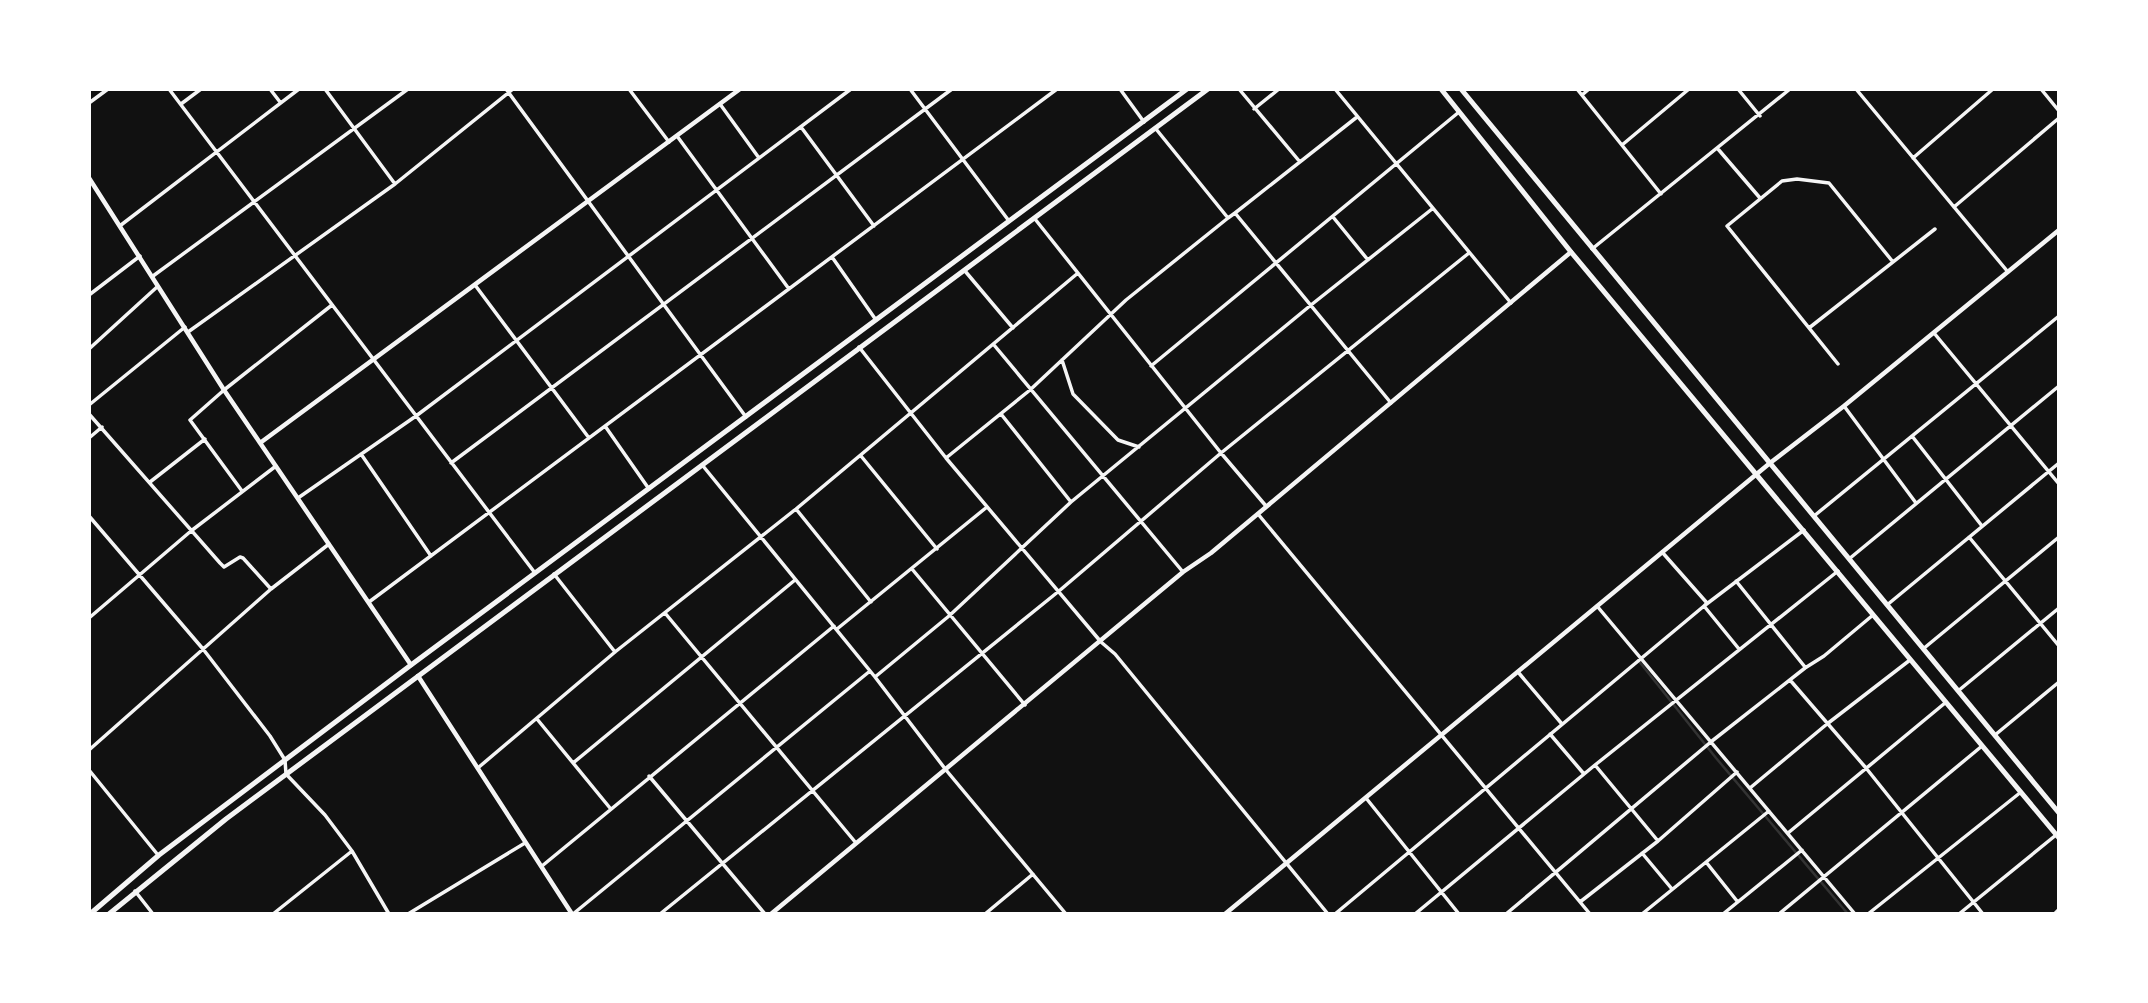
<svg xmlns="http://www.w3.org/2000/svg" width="2148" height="1003" font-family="'Fira Sans',sans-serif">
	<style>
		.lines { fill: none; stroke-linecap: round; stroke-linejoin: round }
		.stream { stroke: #333; stroke-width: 2.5 }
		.minor { stroke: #f5f5f5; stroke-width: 3.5 }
		.tertiary { stroke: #f5f5f5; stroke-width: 4.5 }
		.primary { stroke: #f5f5f5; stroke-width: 5 }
		.trunk { stroke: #f5f5f5; stroke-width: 5 }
	</style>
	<rect width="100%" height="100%" fill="#111"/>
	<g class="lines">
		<path class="stream" d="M1638 660 1716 758 1848 914"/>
		<path class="minor" d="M169 89 535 573
			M270 89 280 102
			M325 89 395 184
			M506 89 746 417
			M629 89 669 142
			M910 89 1009 221
			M1120 89 1144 122
			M1239 89 1300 162
			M1335 89 1511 303
			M1577 89 1661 194
			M1738 89 1760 116
			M1856 89 2008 272
			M2041 89 2059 111
			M1582 95 1589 89
			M89 103 108 89
			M181 104 201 89
			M720 104 759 158
			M1254 109 1279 89
			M801 127 874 226
			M1156 129 1228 218 1235 213 1391 403
			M677 136 789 289
			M1622 145 1689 89
			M1718 149 1760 198
			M1913 158 1993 89
			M1954 207 2059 118
			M1235 213 1357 117
			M1333 217 1368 260
			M1035 219 1221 453 1266 506
			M121 225 299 89
			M1592 249 1790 89
			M832 257 876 320
			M965 271 1013 328
			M153 276 408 89
			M475 285 589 438
			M89 295 140 256
			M1809 328 1935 229
			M188 332 395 184 513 89
			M1934 333 2059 484
			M994 345 1183 572
			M859 347 946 458 1101 642 1115 654 1328 914
			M89 349 157 287
			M1062 360 1073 394 1118 440 1139 447
			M1838 364 1727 226 1782 181 1797 179 1829 183 1893 262
			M1151 366 1459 112
			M89 405 185 327
			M1844 406 1916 503
			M89 414 220 563 224 567 240 557 243 558 271 589
			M1001 414 1071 502
			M605 426 649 489
			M1912 436 1982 526
			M89 438 102 427
			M361 454 431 556
			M861 456 937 549
			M946 458 1030 390 1126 300 1228 218
			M451 463 952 89
			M703 466 875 677 946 770 1066 914
			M150 482 205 439
			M242 491 190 420 224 390 332 305
			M298 498 416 416 851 89
			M796 509 871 602
			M1258 514 1590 914
			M89 516 203 649 270 736 285 760 286 774 325 815 352 851 389 914
			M1814 516 2059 316
			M1969 537 2059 646
			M1662 552 1707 603 1704 606 1739 649
			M1849 559 2059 386
			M912 569 1025 705
			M554 574 615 652
			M1736 581 1805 667
			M369 602 1057 89
			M1887 605 2059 463
			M1597 606 1855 914
			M665 613 856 843
			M89 618 191 531 276 466
			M837 629 987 507
			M1923 649 2059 537
			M1518 672 1562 724
			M875 677 949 616 1071 502 1311 305 1432 209
			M1790 680 1866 768 1983 914
			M1958 691 2059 608
			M537 719 610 808
			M1550 734 1584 774
			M1995 735 2059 682
			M89 750 271 589 329 544
			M573 763 795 580
			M1595 765 1658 841
			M479 767 615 652 796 509 1078 273
			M89 770 158 855
			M649 776 765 914
			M1750 788 1827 724 1910 660
			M1366 798 1459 914
			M1788 833 1945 703
			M1642 853 1672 889
			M1706 862 1737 901
			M542 866 834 626
			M135 891 153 914
			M1580 902 1658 841 1737 772
			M273 914 352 851
			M408 914 525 843
			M573 914 870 671
			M660 914 1059 591 1221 453 1469 253
			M985 914 1033 874
			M1335 914 1704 606 1804 530
			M1415 914 1595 765 1838 571
			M1506 914 1712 741 1805 668 1824 656 1873 615
			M1642 914 1769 811
			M1723 914 1802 850
			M1779 914 1982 746
			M1868 914 2021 792
			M1959 914 2056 835"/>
		<path class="tertiary" d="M89 178 224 390 411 665
			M260 443 740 89
			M418 676 572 914
			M771 914 1183 572 1211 553 1571 252
			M1225 914 1770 463 1844 406 2059 230
			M2055 914 2059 910"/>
		<path class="primary" d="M90 914 159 855 411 665 1187 89
			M109 914 226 819 1208 89"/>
		<path class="trunk" d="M1441 89 1571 252 2059 838
			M1461 89 2059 813"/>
	</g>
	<rect width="2148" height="1003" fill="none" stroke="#ffffff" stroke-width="182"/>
</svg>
